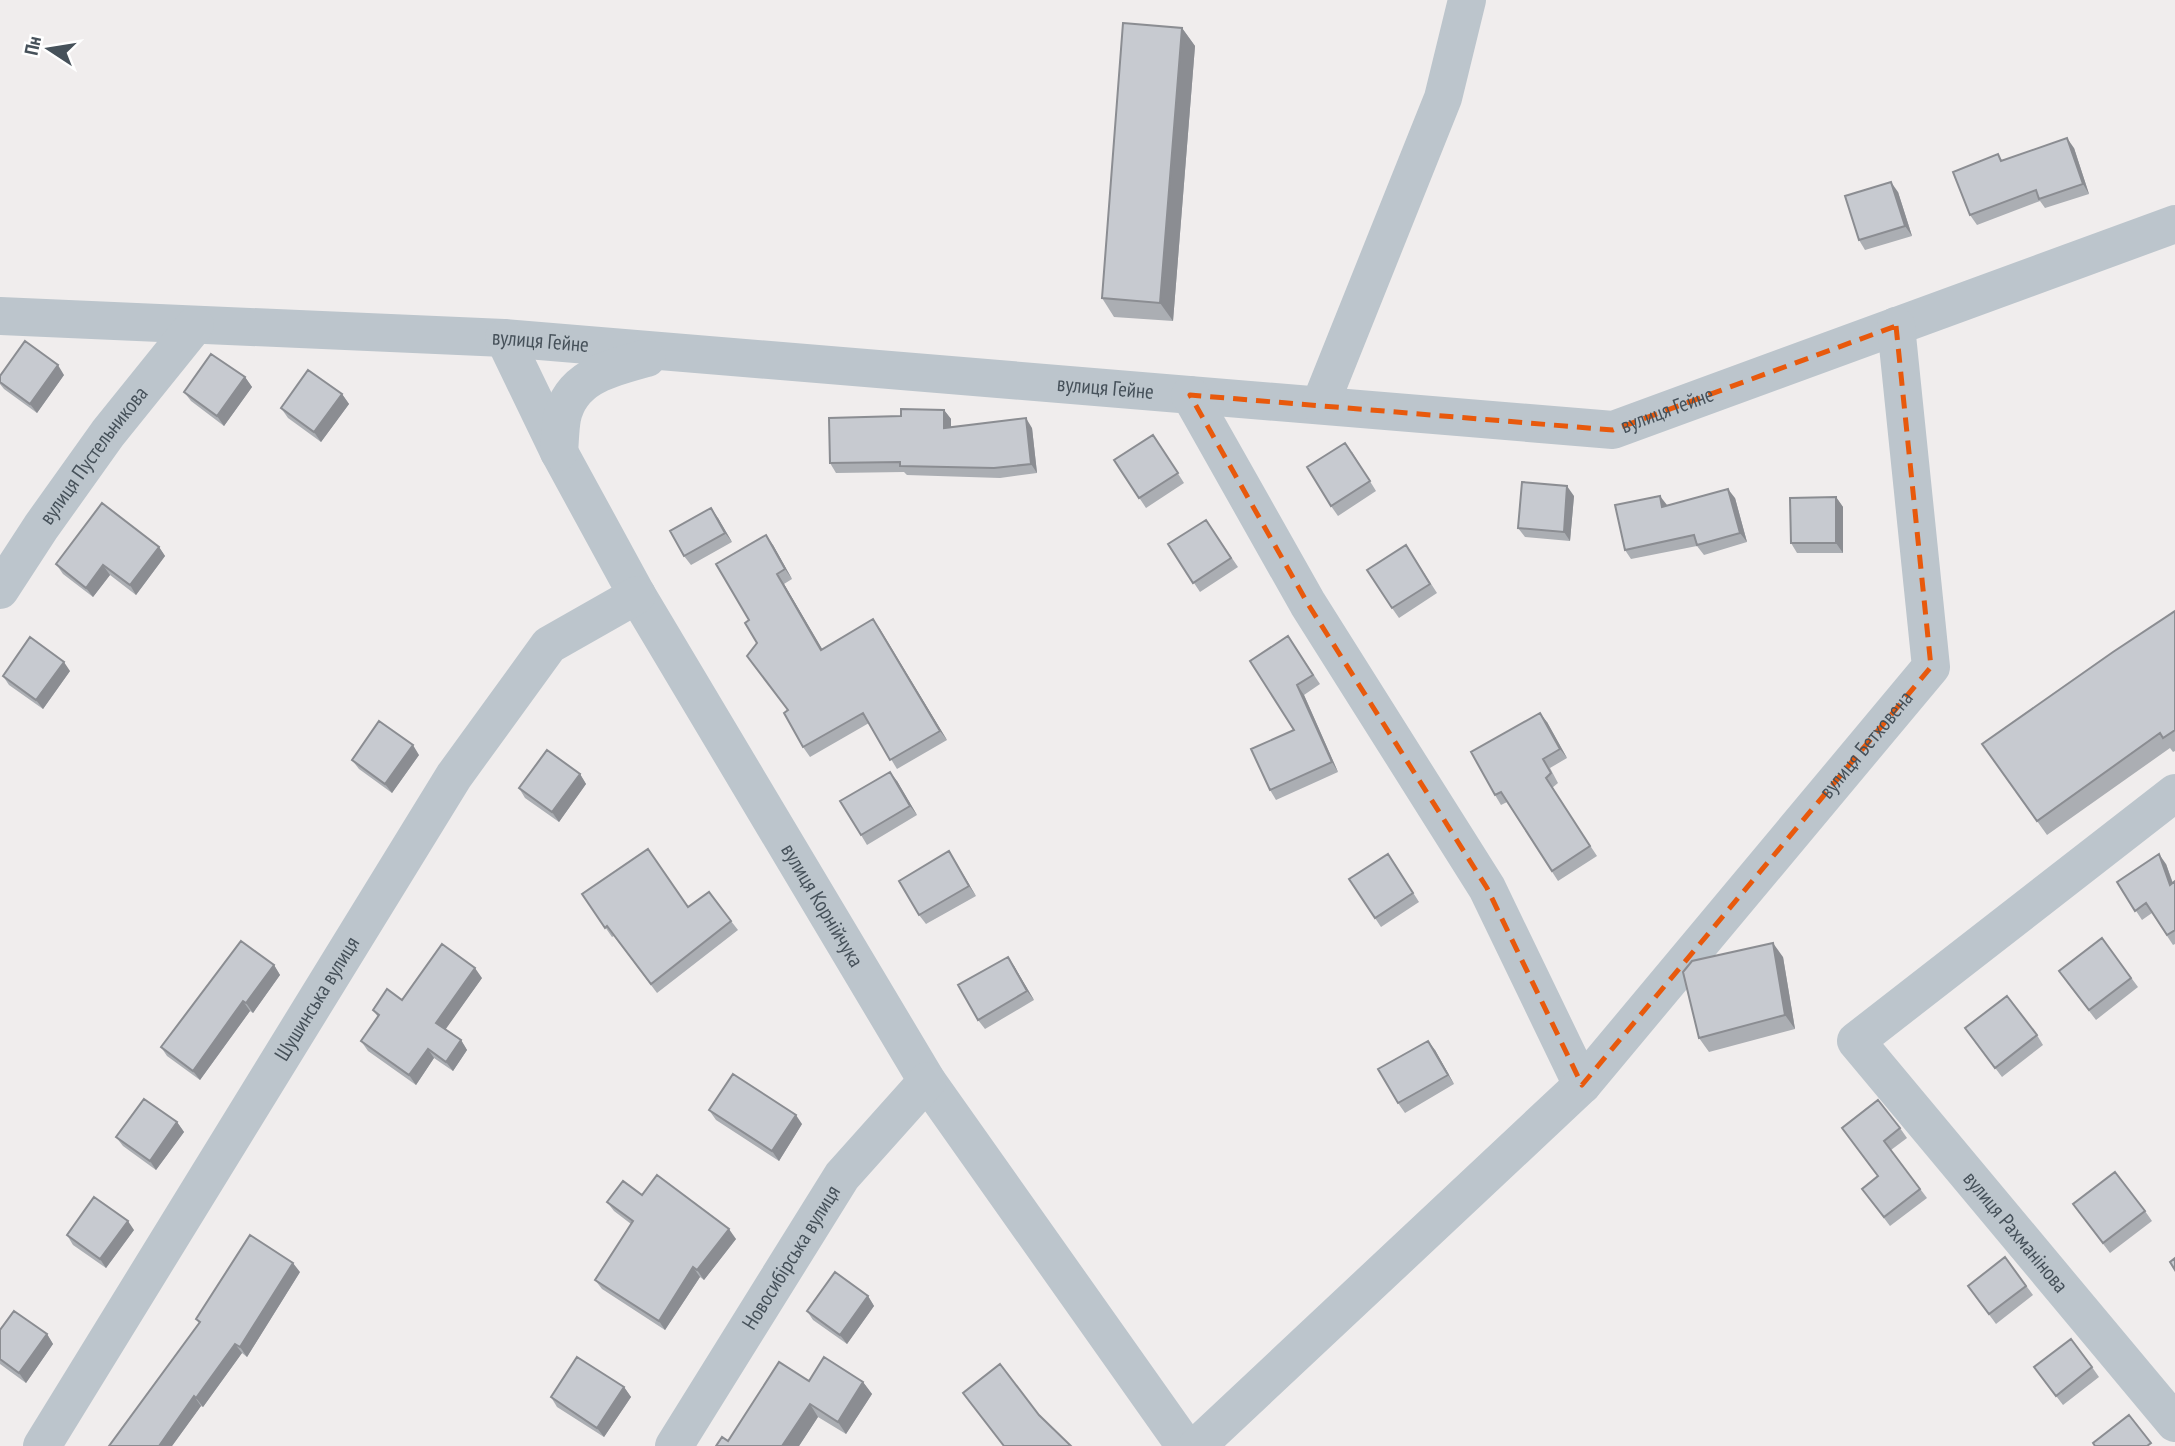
<svg xmlns="http://www.w3.org/2000/svg" width="2175" height="1446" font-family="'PT Sans Narrow',sans-serif">
	<style>
		.lines { fill: none; stroke-linecap: round; stroke-linejoin: round }
		.street { stroke: #bcc5cc; stroke-width: 38 }
		.wall { fill: #abaeb3 }
		.shaded-wall { fill: #8b8d92 }
		.building { fill: #c7cad0; stroke: #8b8d92; stroke-width: 2 }
		.marked { fill: none; stroke: #e8590c; stroke-width: 5; stroke-dasharray: 14 9; stroke-linejoin: round }
		.labels { text-anchor: middle; stroke-width: 7; stroke-linejoin: round; paint-order: stroke }
		.street-label { font-size: 21px; fill: #46515a; stroke: #fff }
	</style>
	<rect width="100%" height="100%" fill="#f0eded"/>
	<g class="lines">
		<g class="street">
			<path id="s1" d="M0 316 504 338 1613 430 2175 224"/>
			<path id="s2" d="M504 338 559 452 637 595 927 1081 1185 1446"/>
			<path d="M1190 395 1308 604 1487 888 1582 1085"/>
			<path d="M1320 405 1443 98 1467 0"/>
			<path d="M559 452C560 441 560 429 562 418 571 376 611 368 647 358"/>
			<path id="s3" d="M0 590 41 527 108 433 195 325"/>
			<path id="s4" d="M2175 793 1856 1041 2175 1423"/>
			<path id="s5" d="M42 1446 454 776 549 645 637 595"/>
			<path id="s6" d="M674 1446 842 1176 927 1081"/>
			<path id="s7" d="M1197 1446 1582 1085 1931 667 1896 326"/>
		</g>
	</g>
	<path class="wall" d="M1182 28 1195 46 1173 321 1114 317 1102 298Z
		M2074 148 2089 194 2045 208 2040 201 1977 225 1970 215 2002 160Z
		M1898 192 1912 236 1865 250 1859 240Z
		M64 375 37 413 4 389 0 384V376Z
		M245 377 252 387 224 426 191 401 184 392Z
		M342 394 349 404 321 442 288 418 281 408Z
		M944 410 951 419V427L1032 428 1037 473 1000 478 907 475 904 472 836 473 830 463 901 416Z
		M1160 445 1184 483 1146 508 1114 460Z
		M1352 452 1376 491 1338 516 1331 506Z
		M1574 496 1570 541 1525 537 1518 528Z
		M1836 497 1843 507V553H1797L1791 543Z
		M1735 498 1747 542 1704 555 1697 546 1631 559 1625 550 1667 506Z
		M718 518 732 542 691 565 684 556Z
		M1206 520 1238 567 1200 592 1168 544Z
		M773 545 792 579 784 584 822 649 873 619 947 740 897 769 869 723 810 757 803 747 757 643 749 620Z
		M1406 545 1437 593 1399 618 1392 608Z
		M159 547 165 556 136 595 110 575 93 597 63 574 56 564Z
		M2175 611V751L2173 752 2170 748 2047 835 1982 744Z
		M1288 636 1320 684 1304 695 1338 772 1276 800 1270 790 1294 730Z
		M70 671 43 709 9 685 3 676Z
		M1547 722 1567 758 1550 768 1558 783 1552 788 1597 856 1558 881 1507 802 1501 805 1495 795Z
		M419 755 392 793 359 769 352 760Z
		M580 774 586 784 559 822 525 798 519 788Z
		M897 781 917 815 867 845 861 835Z
		M955 861 976 896 926 924 919 915Z
		M1395 864 1419 902 1381 927 1349 879Z
		M2166 864 2173 883 2175 881V944L2173 945 2152 913 2142 920 2117 882Z
		M582 894 688 907 731 921 738 930 657 993 614 936 612 937Z
		M2102 938 2138 987 2096 1020 2066 981Z
		M1783 957 1795 1029 1709 1052 1699 1038Z
		M274 965 280 975 253 1013 250 1011 200 1080 167 1056 161 1047Z
		M1014 966 1034 1000 985 1029 978 1020Z
		M482 978 445 1029 461 1040 467 1050 453 1071 434 1058 416 1085 368 1051 361 1041 378 1017 373 1010 402 1000Z
		M1965 1028 2037 1035 2043 1045 2002 1077Z
		M1435 1050 1454 1084 1405 1113 1398 1103Z
		M709 1110 802 1124 779 1161 716 1120Z
		M177 1122 184 1132 156 1170 123 1146 116 1137Z
		M1842 1128H1900L1907 1138 1891 1150 1927 1198 1890 1226 1862 1189 1878 1177Z
		M642 1195 736 1239 704 1280 700 1277 665 1330 602 1289 595 1280 631 1224 614 1211 607 1202Z
		M2073 1204 2145 1211 2152 1221 2110 1253Z
		M134 1230 106 1268 73 1245 67 1235Z
		M2005 1257 2033 1295 1996 1324 1968 1286Z
		M300 1272 247 1357 242 1353 203 1407 201 1406 172 1446 199 1323 196 1319Z
		M868 1296 874 1306 847 1344 813 1320 807 1311Z
		M0 1330 47 1334 53 1344 26 1383 0 1364Z
		M2034 1367H2092L2099 1377 2063 1405Z
		M809 1381 863 1382 872 1394 846 1434 818 1417 799 1446H716L728 1441Z
		M624 1387 631 1397 604 1437 557 1407 551 1397Z"/>
	<path class="shaded-wall" d="M1182 28 1195 46 1173 321 1160 303Z
		M2067 138 2074 148 2089 194 2083 184Z
		M1891 182 1898 192 1912 236 1905 226Z
		M58 365 64 375 37 413 30 404Z
		M245 377 252 387 224 426 217 416Z
		M342 394 349 404 321 442 314 432Z
		M944 410 951 419V437L944 428Z
		M1026 418 1032 428 1037 473 1031 464Z
		M1567 486 1574 496 1570 541 1564 532Z
		M1728 489 1735 498 1747 542 1740 533Z
		M1660 496 1667 505 1662 507Z
		M1836 497 1843 507V553L1836 543Z
		M711 508 718 518 732 542 725 533Z
		M766 535 773 545 792 579 785 569Z
		M159 547 165 556 136 595 130 585Z
		M103 565 110 575 93 597 86 588Z
		M777 574 784 584 828 659 821 650Z
		M873 619 880 629 947 740 940 731Z
		M64 662 70 671 43 709 36 700Z
		M1297 685 1304 695 1338 772 1332 762Z
		M1540 713 1547 722 1567 758 1560 749Z
		M413 745 419 755 392 793 385 784Z
		M890 772 897 781 917 815 910 806Z
		M580 774 586 784 559 822 552 812Z
		M949 851 976 896 969 886Z
		M2159 854 2166 864 2175 890 2170 885Z
		M1773 943 1783 957 1795 1029 1785 1015Z
		M1008 957 1014 966 1034 1000 1027 991Z
		M274 965 280 975 253 1013 246 1003Z
		M475 968 482 978 443 1033 436 1023Z
		M243 1001 250 1011 200 1080 193 1071Z
		M461 1040 467 1050 453 1071 446 1062Z
		M1428 1041 1435 1050 1454 1084 1448 1075Z
		M428 1049 434 1058 416 1085 409 1075Z
		M796 1115 802 1124 779 1161 772 1151Z
		M177 1122 184 1132 156 1170 150 1161Z
		M128 1221 134 1230 106 1268 100 1259Z
		M729 1229 736 1239 704 1280 697 1270Z
		M293 1263 300 1272 247 1357 240 1347Z
		M693 1267 700 1277 665 1330 659 1321Z
		M868 1296 874 1306 847 1344 840 1335Z
		M47 1334 53 1344 26 1383 19 1373Z
		M235 1344 242 1353 203 1407 196 1398Z
		M863 1382 872 1394 846 1434 838 1422Z
		M624 1387 631 1397 604 1437 597 1428Z
		M194 1396 201 1406 172 1446H159Z
		M810 1404 818 1417 799 1446H782Z"/>
	<path class="building" d="M1123 23 1182 28 1160 303 1102 298Z
		M2067 138 2083 184 2039 199 2036 190 1970 215 1953 172 1998 154 2001 161Z
		M1891 182 1905 226 1859 240 1845 196Z
		M25 341 58 365 30 404 0 382V376Z
		M211 354 245 377 217 416 184 392Z
		M308 370 342 394 314 432 281 408Z
		M901 409 944 410V428L1026 418 1031 464 994 468 900 466V462L830 463 829 418 901 416Z
		M1153 435 1178 473 1139 498 1114 460Z
		M1345 443 1370 481 1331 506 1307 467Z
		M1522 482 1567 486 1564 532 1518 528Z
		M1728 489 1740 533 1697 545 1694 535 1625 550 1615 505 1660 496 1662 507Z
		M1836 497V543H1791L1790 498Z
		M102 503 159 547 130 585 103 565 86 588 56 564Z
		M711 508 725 533 684 556 670 531Z
		M1206 520 1231 558 1193 583 1168 544Z
		M766 535 785 569 777 574 821 650 873 619 940 731 890 760 863 713 803 747 784 713 788 710 747 656 757 643 745 623 749 620 716 564Z
		M1406 545 1430 584 1392 608 1367 570Z
		M2175 611V730L2163 738 2160 733 2037 821 1982 744 2113 652Z
		M1288 636 1313 675 1297 685 1332 762 1270 790 1251 749 1294 730 1250 661Z
		M30 637 64 662 36 700 3 676Z
		M1540 713 1560 749 1543 759 1551 773 1546 778 1590 846 1552 871 1501 792 1495 795 1471 752Z
		M379 721 413 745 385 784 352 760Z
		M547 750 580 774 552 812 519 788Z
		M890 772 910 806 861 835 840 801Z
		M648 849 688 907 709 892 731 921 651 984 607 926 605 928 582 894Z
		M949 851 969 886 919 915 899 881Z
		M1388 854 1413 893 1375 918 1349 879Z
		M2159 854 2170 885 2175 881V930L2167 935 2146 903 2135 911 2117 882Z
		M2102 938 2131 978 2089 1010 2059 971Z
		M241 941 274 965 246 1003 243 1001 193 1071 161 1047Z
		M1773 943 1785 1015 1699 1038 1683 972 1692 961Z
		M442 944 475 968 436 1023 461 1040 446 1062 428 1049 409 1075 361 1041 379 1015 373 1010 387 989 402 1000Z
		M1008 957 1027 991 978 1020 958 985Z
		M2007 996 2037 1035 1995 1068 1965 1028Z
		M1428 1041 1448 1075 1398 1103 1378 1069Z
		M733 1074 796 1115 772 1151 709 1110Z
		M144 1099 177 1122 150 1161 116 1137Z
		M1878 1100 1900 1128 1884 1141 1920 1189 1884 1217 1862 1189 1878 1176 1842 1128Z
		M2115 1172 2145 1211 2103 1243 2073 1204Z
		M657 1175 729 1229 697 1270 693 1267 659 1321 595 1280 633 1221 607 1202 623 1181 642 1195Z
		M94 1197 128 1221 100 1259 67 1235Z
		M250 1235 293 1263 240 1347 235 1344 196 1398 194 1396 159 1446H109L200 1322 196 1319Z
		M2005 1257 2026 1286 1989 1314 1968 1286Z
		M2175 1258V1270L2170 1262Z
		M835 1272 868 1296 840 1335 807 1311Z
		M14 1311 47 1334 19 1373 0 1359V1330Z
		M2071 1339 2092 1367 2056 1396 2034 1367Z
		M577 1357 624 1387 597 1428 551 1397Z
		M824 1357 863 1382 838 1422 810 1404 782 1446H716L722 1437 728 1441 779 1362 809 1381Z
		M1000 1364 1039 1415 1071 1446H1004L963 1393Z
		M2129 1415 2151 1443 2147 1446H2095L2093 1443Z"/>
	<path class="marked" d="M1896 326 1931 667 1582 1085 1487 888 1308 604 1190 395 1613 430Z"/>
	<g class="labels">
		<g class="street-label">
			<text dy="7" stroke="none"><textPath href="#s1" startOffset="541">вулиця Гейне</textPath></text>
			<text dy="7" stroke="none"><textPath href="#s1" startOffset="1108">вулиця Гейне</textPath></text>
			<text dy="7" stroke="none"><textPath href="#s1" startOffset="1675">вулиця Гейне</textPath></text>
			<text dy="7" stroke="none"><textPath href="#s3" startOffset="164">вулиця Пустельникова</textPath></text>
			<text dy="7" stroke="none"><textPath href="#s7" startOffset="971">вулиця Бетховена</textPath></text>
			<text dy="7" stroke="none"><textPath href="#s2" startOffset="651">вулиця Корнійчука</textPath></text>
			<text dy="7" stroke="none"><textPath href="#s5" startOffset="525">Шушинська вулиця</textPath></text>
			<text dy="7" stroke="none"><textPath href="#s4" startOffset="653">вулиця Рахманінова</textPath></text>
			<text dy="7" stroke="none"><textPath href="#s6" startOffset="222">Новосибірська вулиця</textPath></text>
		</g>
	</g>
	<g transform="translate(49 49) rotate(282)" stroke="#ffffff" stroke-width="5" paint-order="stroke">
	<path d="M0-5L12 26L0 18L-12 26Z" fill="#46515a"/>
	<text y="-10" font-size="19" font-weight="bold" text-anchor="middle" fill="#46515a">Пн</text>
	</g>
</svg>
